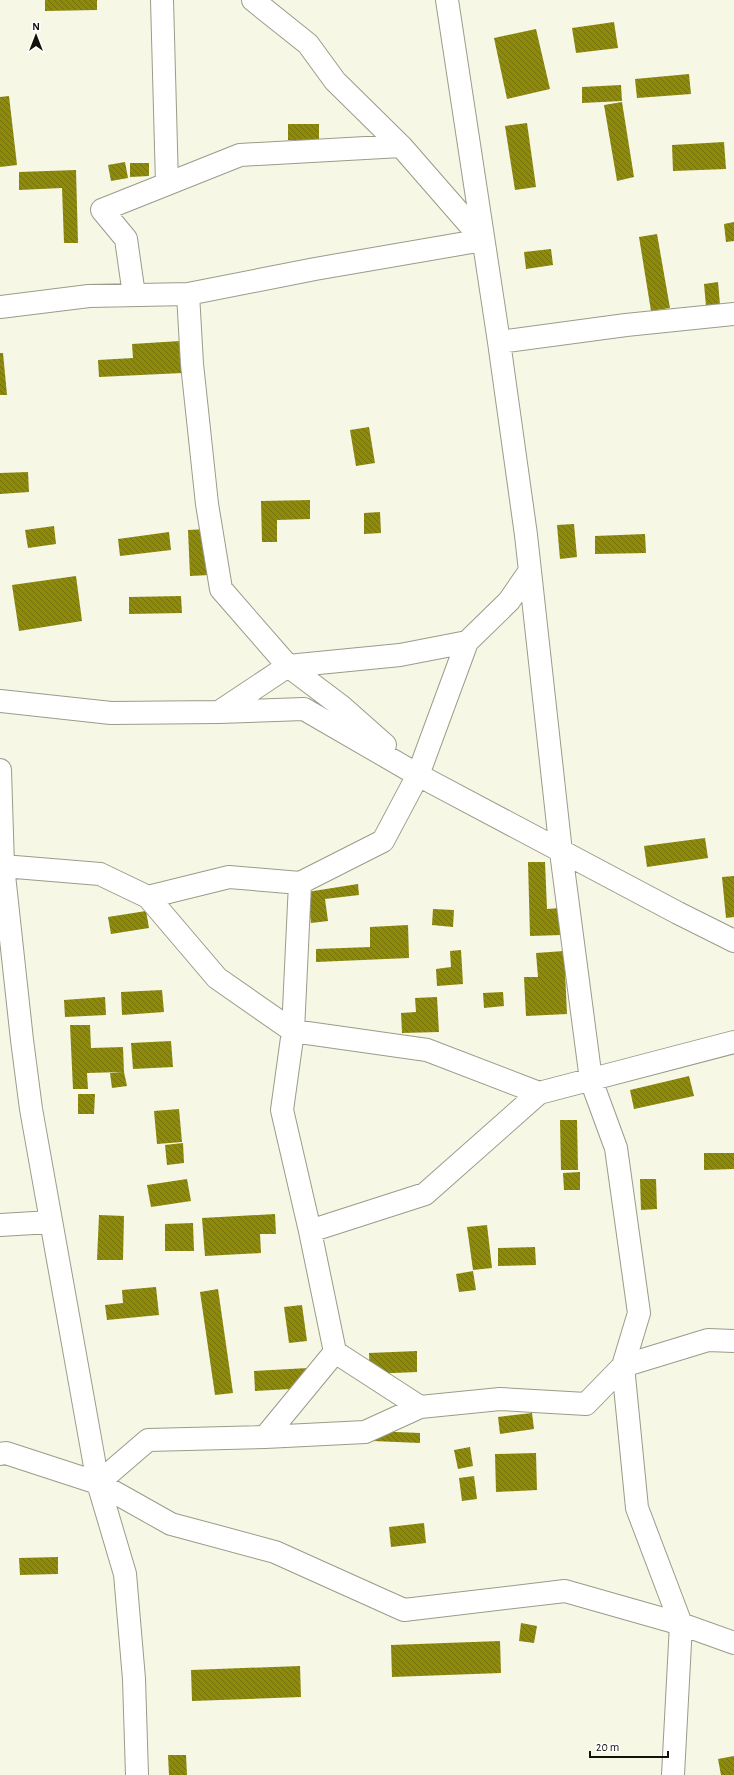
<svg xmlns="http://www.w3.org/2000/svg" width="734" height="1775" font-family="'Alegreya Sans',sans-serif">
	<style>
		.building { fill: url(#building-back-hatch) }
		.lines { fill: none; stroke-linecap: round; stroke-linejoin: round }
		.minor-casing { stroke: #9b9b8a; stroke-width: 24 }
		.minor { stroke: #fff; stroke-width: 22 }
	</style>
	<defs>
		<pattern id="building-back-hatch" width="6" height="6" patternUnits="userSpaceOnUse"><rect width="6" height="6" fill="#8e8a0c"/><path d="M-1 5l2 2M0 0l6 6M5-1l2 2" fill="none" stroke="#736f0a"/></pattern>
	</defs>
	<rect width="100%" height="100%" fill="#f6f7e4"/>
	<path class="building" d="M45 0H97V10L45 11Z
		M614 22 618 48 576 53 572 28Z
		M536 29 550 89 507 99 494 38Z
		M689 74 691 94 637 98 635 79Z
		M621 85 622 101 582 103V87Z
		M9 96 17 165 0 167V97Z
		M622 102 634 177 617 181 604 105Z
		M527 123 536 187 515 190 505 126Z
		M288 124H319V140H288Z
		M724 142 726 169 673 171 672 145Z
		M125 162 128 178 111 181 108 165Z
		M130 163H149V176L130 177Z
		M76 170 78 243H64L62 188 19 190V172Z
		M734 222V241L726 242 724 224Z
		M657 234 670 308 651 311 639 237Z
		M551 249 553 265 526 269 524 252Z
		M718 282 720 305 706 306 704 284Z
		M180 341 182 373 99 377 98 360 133 358 132 344Z
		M0 353H3L7 395H0Z
		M369 427 375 463 356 466 350 430Z
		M28 472 29 492 0 494V473Z
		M310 500V519L277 520V542H262L261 501Z
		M380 512 381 533 364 534V513Z
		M574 524 577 557 560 559 557 525Z
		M54 526 56 544 28 548 25 530Z
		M207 529 209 575 190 576 188 530Z
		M169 532 171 550 120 556 118 539Z
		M645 534 646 553 595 554V536Z
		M76 576 82 621 19 631 12 585Z
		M181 596 182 613 129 614V597Z
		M705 838 708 858 647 867 644 846Z
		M528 862H545L547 909 560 908 561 935 530 936Z
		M734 876V917L726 918 722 877Z
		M358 884 359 895 325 899 328 921 311 923 307 892Z
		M433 909 454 910 453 927 432 925Z
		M146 911 149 928 111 934 108 917Z
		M408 925 409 958 316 962V949L370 947V927Z
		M461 950 463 984 437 986 436 969 451 967 450 951Z
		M564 951 567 1014 526 1016 524 977H538L536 953Z
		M162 990 164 1012 122 1015 121 992Z
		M503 992 504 1006 484 1008 483 993Z
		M105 997 106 1015 65 1017 64 1000Z
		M437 997 439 1032 402 1033 401 1013 416 1012 415 998Z
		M70 1025H90L91 1048 123 1047 124 1072 127 1086 112 1088 110 1073 122 1072 87 1073 88 1089H73Z
		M171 1041 173 1067 133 1069 131 1043Z
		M689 1076 694 1096 634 1109 630 1090Z
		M78 1094H95L94 1114H78Z
		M179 1109 182 1142 157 1144 154 1111Z
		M560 1120H577L578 1170H561Z
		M183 1143 184 1163 167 1165 165 1145Z
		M704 1153H734V1169L704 1170Z
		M580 1172V1190H564L563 1173Z
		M187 1179 191 1201 151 1207 147 1185Z
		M640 1179H656L657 1209 641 1210Z
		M275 1214 276 1234H260L261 1253 205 1256 202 1218Z
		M99 1215 124 1216 123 1260H97Z
		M193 1223 194 1251H165V1224Z
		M487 1225 492 1268 473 1270 467 1227Z
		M535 1247 536 1265 498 1266V1248Z
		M473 1271 476 1290 459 1292 456 1274Z
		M156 1287 159 1315 107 1320 105 1305 123 1303 122 1290Z
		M218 1289 233 1393 215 1395 200 1292Z
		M302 1305 307 1341 289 1343 284 1307Z
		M417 1351V1372L370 1374 369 1353Z
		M308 1368 309 1388 255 1391 254 1371Z
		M532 1413 534 1429 500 1434 498 1417Z
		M373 1431 420 1433V1443L373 1441Z
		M470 1447 473 1466 458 1469 454 1450Z
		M536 1453 537 1490 496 1492 495 1454Z
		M474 1476 477 1499 462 1501 459 1478Z
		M424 1523 426 1543 391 1547 389 1527Z
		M58 1557V1574L20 1575 19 1558Z
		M521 1623 537 1626 534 1643 519 1641Z
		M500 1641 501 1673 392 1677 391 1645Z
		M300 1666 301 1697 192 1701 191 1670Z
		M168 1755H186L187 1775H169Z
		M734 1756V1775H721L718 1759Z"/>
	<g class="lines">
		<g class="minor-casing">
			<path id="minor" d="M162 0 167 184
				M253 0 308 44 335 81 401 146 483 240
				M447 0 499 342 526 535 561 852 591 1080 616 1148 639 1313 623 1366 637 1508 681 1624 673 1775
				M188 294 192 364 207 504 221 589 288 666 341 706 385 745
				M134 295 126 239 102 210 240 155 401 146
				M0 307 89 296 188 294 315 269 483 240
				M499 342 626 325 734 314
				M0 701 111 713 219 712 304 709 418 775 678 913 734 941
				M219 712 288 666 400 655 467 642 509 601 529 572
				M0 770 3 866 22 1040 31 1109 98 1483 125 1574 134 1679 137 1775
				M0 868 3 866 100 874 148 897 217 978 293 1031 427 1050 539 1093 734 1042
				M300 883 293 1031 282 1110 310 1231 335 1352 420 1407
				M148 897 229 877 300 883 383 841 418 775 467 642
				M0 1225 51 1222
				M310 1231 425 1194 539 1093
				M265 1437 335 1352
				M0 1454 6 1453 98 1483 171 1524 275 1552 404 1610 565 1591 681 1624 734 1643
				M98 1483 148 1440 265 1437 365 1432 420 1407 500 1399 586 1404 623 1366 708 1340 734 1341"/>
		</g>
		<use href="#minor" class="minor"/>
	</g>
	<g transform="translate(36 36)" stroke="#ffffff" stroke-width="3" paint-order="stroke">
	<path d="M0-3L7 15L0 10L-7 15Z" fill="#12120b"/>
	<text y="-6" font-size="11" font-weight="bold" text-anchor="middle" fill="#12120b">N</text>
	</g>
	<path d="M590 1751v6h78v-6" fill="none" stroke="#12120b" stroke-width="2"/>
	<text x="596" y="1751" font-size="12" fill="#12120b" stroke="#ffffff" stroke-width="3" paint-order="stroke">20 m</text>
</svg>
